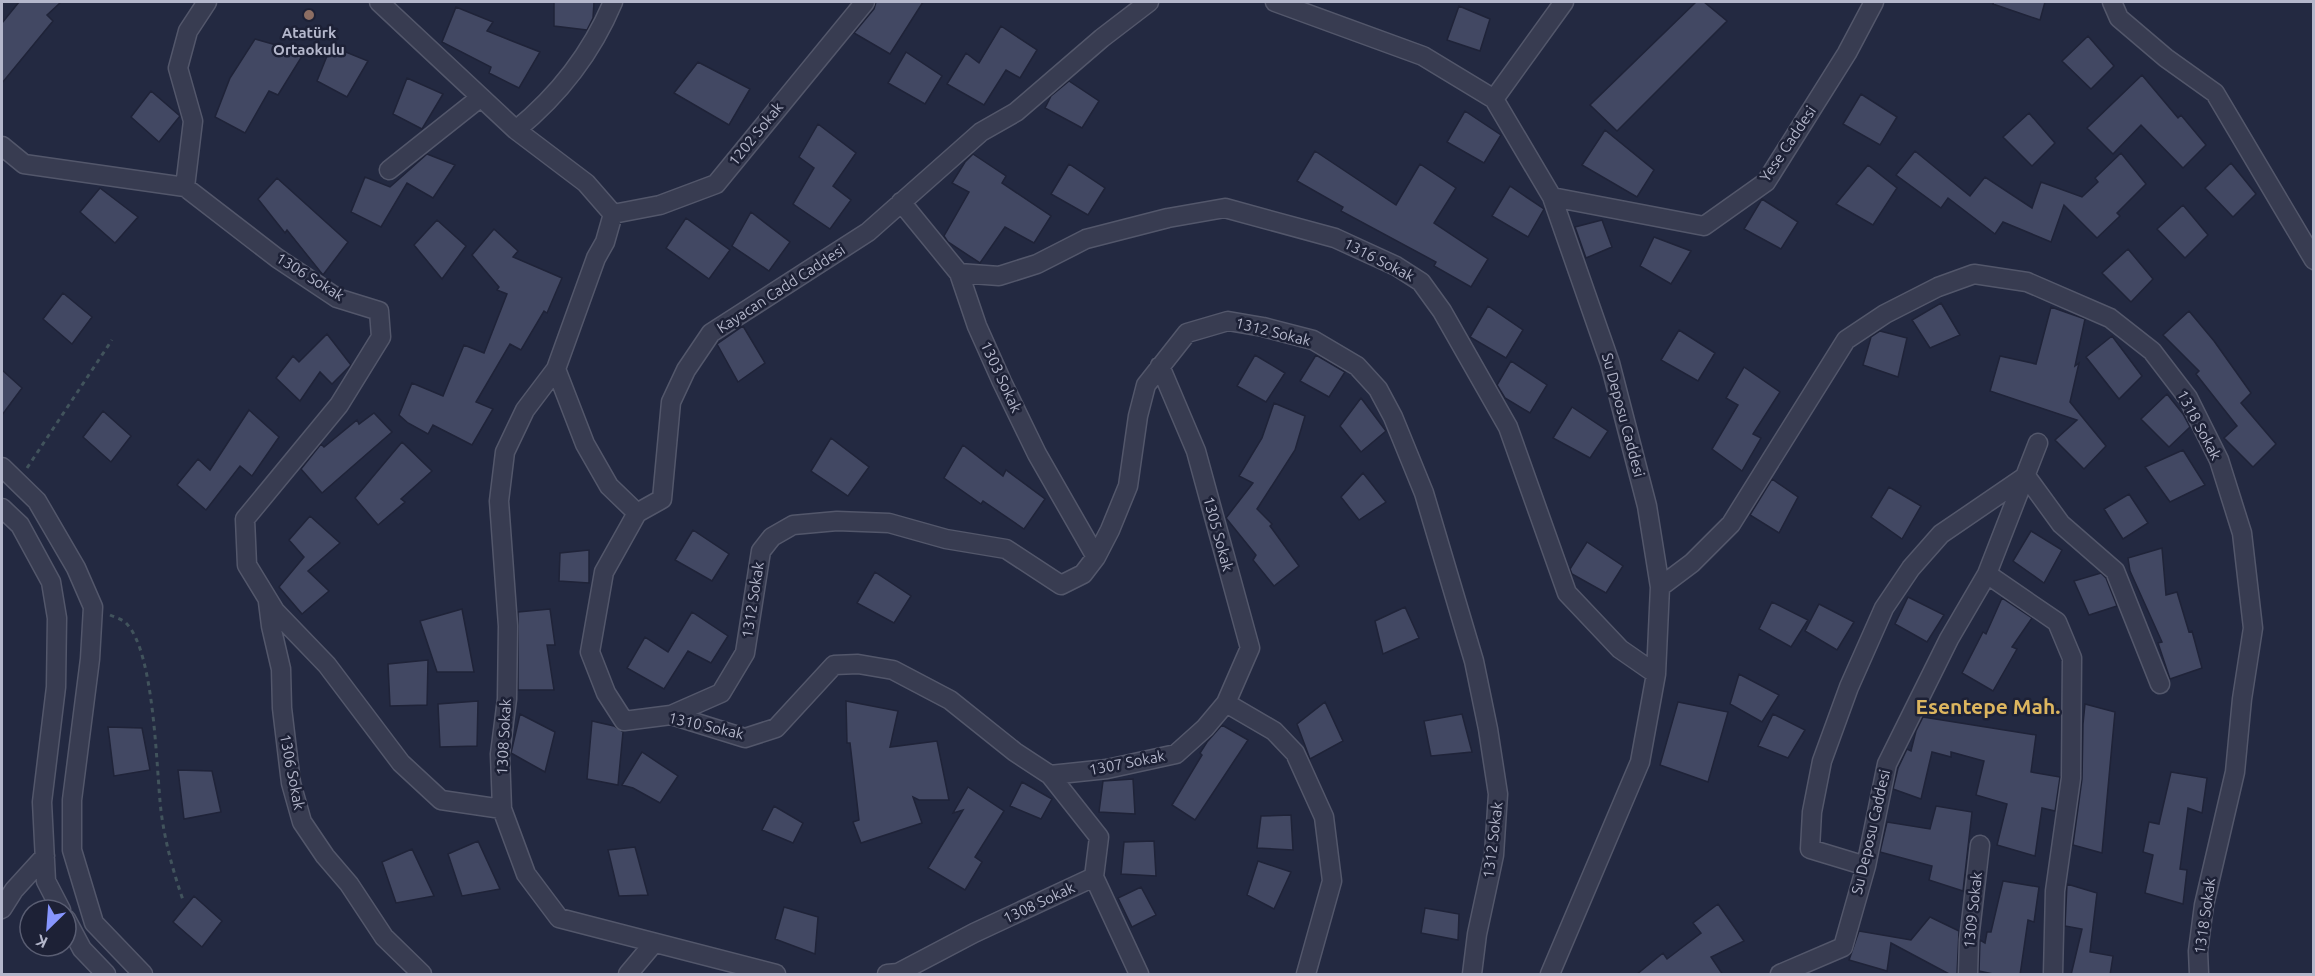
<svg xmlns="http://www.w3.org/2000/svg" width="2315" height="976" font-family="Ubuntu,sans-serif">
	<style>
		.building { fill: #424863; stroke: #1f2338; stroke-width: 1.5 }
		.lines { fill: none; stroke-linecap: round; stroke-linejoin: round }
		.minor-casing { stroke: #53576b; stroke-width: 21 }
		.path { stroke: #41535c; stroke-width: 3; stroke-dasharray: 4.5 4.5; stroke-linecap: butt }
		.minor { stroke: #383c51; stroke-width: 18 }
		.education-dot { fill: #8d6e63; stroke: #1d2136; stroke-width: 2 }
		.labels { text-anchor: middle; stroke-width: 5; stroke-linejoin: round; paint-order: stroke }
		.poi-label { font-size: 15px; font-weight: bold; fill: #b4b7cb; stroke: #1d2136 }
		.street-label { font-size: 15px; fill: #b4b7cb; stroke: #1d2136 }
		.district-label { font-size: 21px; font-weight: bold; fill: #dcb55f; stroke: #1d2136 }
	</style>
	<rect width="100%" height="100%" fill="#232941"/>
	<path class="building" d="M19 2H61L47 15 53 21 2 83V23Z
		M554 2H594L593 18 587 30 554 26Z
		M876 2H923L890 54 854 33 874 9Z
		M1696 2H1704L1727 21 1617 131 1590 105Z
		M1994 2H2045L2040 20 1993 4Z
		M1459 6 1490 19 1480 51 1447 40Z
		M456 7 493 22 487 31 540 52 519 88 489 73 491 67 442 42Z
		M1001 26 1037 50 1020 78 1006 70 984 105 947 84 966 53 979 63Z
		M2088 36 2114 66 2091 89 2062 61Z
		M255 39 304 53 278 95 269 91 245 133 215 117 230 78Z
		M331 46 368 61 347 97 317 81Z
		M906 52 942 76 925 104 888 83Z
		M698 62 750 89 729 125 674 93Z
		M2142 75 2178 118 2181 115 2206 145 2183 168 2141 125 2113 154 2087 128Z
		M407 78 443 94 422 129 393 114Z
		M1069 81 1099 101 1082 128 1045 108 1051 96Z
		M151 91 180 116 159 142 131 117Z
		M1861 94 1897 117 1880 145 1843 124Z
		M1465 111 1501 135 1484 163 1447 142Z
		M2029 113 2055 143 2032 166 2003 137Z
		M818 124 856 153 833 186 851 200 830 229 793 204 814 168 799 157Z
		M1605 130 1654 170 1637 197 1582 165Z
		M1315 151 1396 205 1420 164 1456 188 1434 223 1488 259 1471 287 1434 266 1436 262 1341 211 1343 207 1297 181Z
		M1915 151 1970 196 1985 177 2032 208 2041 182 2082 197 2098 182 2095 178 2121 153 2146 184 2117 213 2120 216 2097 238 2064 205 2051 242 2003 222 1995 234 1948 198 1941 208 1896 175Z
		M427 154 455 165 433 198 407 183 381 227 351 212 365 177 390 187Z
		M973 154 1006 176 1002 183 1051 216 1034 243 1005 227 980 263 948 242 944 236 969 192 952 183 965 162Z
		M2231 163 2256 194 2233 217 2205 188Z
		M1069 164 1105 188 1088 215 1051 194Z
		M1868 165 1897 188 1873 225 1836 204Z
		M277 178 348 242 323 275 287 230 285 233 258 199Z
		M1510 186 1544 209 1528 237 1492 216Z
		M100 188 138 217 115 243 80 212Z
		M1762 199 1798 222 1781 249 1744 229Z
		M2183 205 2208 235 2185 258 2157 229Z
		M751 212 790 242 769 271 732 246Z
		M686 218 730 250 709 279 666 248Z
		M437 220 466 246 442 279 414 245Z
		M1602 220 1612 247 1586 258 1575 227Z
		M494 229 518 251 513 257 562 278 547 313 544 311 521 350 510 344 476 402 493 409 472 445 433 425 428 434 408 423 399 415 412 383 443 396 464 345 484 353 507 294 497 290 499 287 472 255Z
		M1654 237 1691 251 1671 284 1640 266Z
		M2128 249 2153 279 2131 302 2102 273Z
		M63 293 92 317 72 344 43 319Z
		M1941 303 1960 335 1930 348 1912 320Z
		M1488 306 1523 330 1506 358 1470 337Z
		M2051 307 2085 319 2075 366 2079 363 2070 402 2106 446 2084 469 2055 440 2077 420 1990 391 2000 356 2036 364Z
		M2189 311 2214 341 2251 393 2241 403 2276 444 2253 467 2224 438 2237 426 2196 374 2199 371 2163 335Z
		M743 326 765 363 738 382 717 344Z
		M1679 330 1715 353 1698 381 1661 360Z
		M1880 331 1907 338 1898 377 1863 365 1871 337Z
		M327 334 351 365 332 384 320 372 300 401 276 378 293 356 299 362Z
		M2112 336 2142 376 2119 399 2086 357Z
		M1255 355 1285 373 1266 402 1237 386Z
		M1316 355 1345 372 1329 397 1300 381Z
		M1511 361 1547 385 1530 413 1505 398 1497 385Z
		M1744 367 1780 392 1753 434 1761 438 1742 471 1712 449 1738 405 1726 398Z
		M2 370 22 388 2 415Z
		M2167 394 2183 414 2190 427 2169 447 2141 419Z
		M1361 398 1386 431 1361 452 1340 426Z
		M1274 403 1305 416 1295 450 1257 509 1272 524 1270 526 1299 566 1274 586 1253 560 1256 555 1226 518 1253 483 1239 476 1262 438Z
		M1572 407 1608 431 1590 458 1553 438Z
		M249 410 279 437 252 476 240 466 206 510 177 485 198 459 210 470Z
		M103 411 131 436 111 462 83 437Z
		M374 413 392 432 322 493 301 469 321 444 324 447 357 420 359 424Z
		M831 438 869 467 848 496 811 471Z
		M402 442 432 471 401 499 405 502 378 525 355 498Z
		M963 445 1003 476 1006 470 1045 499 1024 529 983 501 981 504 944 478Z
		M2183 450 2205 485 2170 502 2145 467Z
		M1363 473 1386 502 1359 520 1341 497Z
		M1772 479 1798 497 1779 533 1750 515Z
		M1889 487 1921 506 1902 539 1871 517Z
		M2129 494 2148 523 2123 539 2104 509Z
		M310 516 340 543 308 571 329 591 302 614 279 587 304 557 289 540Z
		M693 530 729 554 712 581 675 560Z
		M2031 531 2062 550 2044 583 2013 561Z
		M1587 542 1623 566 1606 593 1572 574 1570 569Z
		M2162 548 2166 595 2177 592 2189 632 2192 631 2202 668 2170 679 2158 643 2162 642 2130 571 2128 558Z
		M589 550V583L559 581 560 553Z
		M875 572 911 596 894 623 857 603Z
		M2101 573 2106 578 2117 606 2089 615 2074 581Z
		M1908 597 1944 615 1927 642 1895 624Z
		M2002 598 2032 618 2012 647 2017 649 1993 691 1962 673 1983 632 1986 634Z
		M1772 602 1808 620 1791 647 1759 629Z
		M1819 604 1854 622 1837 650 1805 631Z
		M1405 607 1419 638 1383 654 1375 621Z
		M462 609 474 672H437L420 621Z
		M550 609 555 645H547L554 690H518V612Z
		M692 612 728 636 711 663 688 651 664 689 627 668 645 637 668 652Z
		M428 660 427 705 390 706 388 664Z
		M1739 674 1779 695 1762 722 1730 704Z
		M478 701 477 746 440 747 438 704Z
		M846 701 898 711 890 747 937 741 949 800H919L913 797 922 823 861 843 853 822 859 820 850 743H847Z
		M1325 702 1343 741 1310 759 1297 724Z
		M1678 702 1728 712 1708 782 1660 765Z
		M2085 704 2115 712 2102 853 2073 845 2082 779 2083 724Z
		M520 714 555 732 545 772 511 753Z
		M1462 714 1472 752 1431 756 1424 721Z
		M1773 714 1805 730 1788 758 1758 746Z
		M1923 717 2036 735 2031 772 2060 777 2055 811 2042 808 2035 856 1997 845 2007 804 1976 795 1984 761 1951 752V757L1932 752 1921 799 1893 789 1898 768 1907 749 1911 751 1916 731Z
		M592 721 614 726 623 732 618 785 587 779Z
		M1222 725 1248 740 1195 820 1172 805 1202 755 1200 753 1207 742Z
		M108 727 142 728 150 770 114 776Z
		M642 752 678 776 660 803 633 788 622 785Z
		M178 770 212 771 221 812 184 819Z
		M2171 772 2207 778 2202 813 2188 808 2180 869 2187 870 2183 904 2145 893 2153 855 2143 852 2149 822 2159 824Z
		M1133 779 1135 814 1099 812 1103 781Z
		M1022 782 1052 799 1041 819 1010 806Z
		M968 787 1004 811 975 857 982 862 965 890 928 868 963 810 953 813Z
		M774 806 803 823 793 843 762 830Z
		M1936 806 1972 812 1963 891 1929 880 1932 866 1880 852 1887 822 1930 829Z
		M1291 815 1293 850 1257 848 1261 816Z
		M478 841 500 889 462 896 448 854Z
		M1154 841 1156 876 1121 874 1124 842Z
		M635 847 648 895 619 896 608 850Z
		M412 849 434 896 396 903 382 862Z
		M1258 861 1291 872 1274 909 1247 895Z
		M2003 881 2039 887 2034 922 2028 920 2020 975H1998L1979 971 1980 940 1985 943 1987 932H1991Z
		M2067 884 2097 893 2090 952 2113 956 2110 975H2071L2082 929 2065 926Z
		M1141 887 1156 915 1132 927 1118 898Z
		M194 896 222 921 202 947 173 922Z
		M1718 904 1744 941 1711 957 1723 975H1636L1663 953 1667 959 1701 933 1693 923Z
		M784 907 818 917 815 954 775 939Z
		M1425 908 1459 914 1458 940 1421 933Z
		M1930 917 1959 931 1957 975H1951L1891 943 1887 971 1849 960 1859 931 1911 940Z"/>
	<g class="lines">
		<g class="minor-casing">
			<path id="minor" d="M379 2 516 130 586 183 613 214 605 242 596 258 556 369 585 444 609 486 637 513 662 499 671 402 686 370 711 333 868 232 981 132 1016 112 1102 38 1149 2
				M1275 2 1423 56 1494 99 1552 197 1610 363 1647 506 1660 587 1656 674 1640 762 1550 974
				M2112 2 2119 18 2166 58 2215 93 2314 260
				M1494 99 1564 2
				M516 130C559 95 592 52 613 2
				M2 146 24 164 185 187 277 258 337 298 379 311 381 337 339 405 245 519 247 565 275 611 327 665 401 763 441 800 502 809
				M389 170 481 97
				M185 187 193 121 178 68 188 31 207 2
				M1552 197 1704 226 1766 182 1847 53 1874 2
				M901 202 959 273 977 326 1002 382 1037 454 1096 557
				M613 214 660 205 716 184 865 2
				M959 273 999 276 1037 264 1086 239 1168 218 1225 208 1335 238 1396 266 1421 282 1442 311 1508 427 1567 593 1620 649 1656 674
				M556 369 525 410 505 452 499 501 508 626 507 699 500 754 502 809 526 874 559 918 776 974
				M2 467 37 501 76 568 93 607 90 659 72 800V850L94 923 143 974
				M2 508 20 525 51 582 57 618 56 687 42 802 46 881 61 910
				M637 513 604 572 590 652 606 693 624 721 671 715 745 738 776 728 834 665 858 664 893 670 950 700 1015 752 1050 775 1099 837 1094 877
				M1987 574 2038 443
				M1660 587 1692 563 1731 524 1846 340 1885 314 1938 287 1974 274 2027 282 2110 318 2152 351 2188 398 2219 460 2242 533 2253 628 2242 699 2235 772 2204 905 2198 951 2199 974
				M268 602 271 626 281 669 282 708 291 783 302 822 325 856 349 884 384 937 422 974
				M1226 703 1274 731 1295 753 1324 817 1332 881 1306 974
				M671 715 721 693 745 653 761 551 772 537 793 525 837 521 889 523 946 539 1006 549 1061 585 1083 574 1096 557 1110 530 1128 486 1138 416 1146 385 1187 333 1228 321 1263 327 1313 340 1357 366 1378 389 1393 417 1424 493 1474 661 1488 729 1498 794 1494 855 1477 934 1472 974
				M1050 775 1107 769 1176 754 1205 728 1226 703 1250 648 1196 451 1160 366
				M1866 866 1810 849 1812 812 1822 761 1849 687 1884 608 1911 568 1941 534 2026 476 2061 524 2115 571 2160 684
				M1094 877 1139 974
				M2 909 14 890 45 856
				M66 919 82 949 106 974
				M628 974 654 943
				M887 974 898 973 974 933 1094 877
				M1780 974 1843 947 1866 866 1887 764 1949 639 1987 574 2057 622 2072 658 2071 778 2055 891 2053 974
				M1968 974 1969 940 1980 845"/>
		</g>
		<path class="path" d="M27 468 112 340
			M110 615C114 617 122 619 126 623 155 652 156 768 161 811 165 842 173 871 183 900"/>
		<use href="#minor" class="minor"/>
	</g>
	<circle class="education-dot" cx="309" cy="15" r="6"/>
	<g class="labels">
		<g class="poi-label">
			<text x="309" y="38">Atatürk<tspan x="309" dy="17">Ortaokulu</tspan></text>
		</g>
		<g class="street-label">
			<text transform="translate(756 134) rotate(-51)" y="5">1202 Sokak</text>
			<text transform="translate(1788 144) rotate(-56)" y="5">Yese Caddesi</text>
			<text transform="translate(1379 260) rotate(27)" y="5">1316 Sokak</text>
			<text transform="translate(310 277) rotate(32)" y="5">1306 Sokak</text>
			<text transform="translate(781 289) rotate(-33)" y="5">Kayacan Cadd Caddesi</text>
			<text transform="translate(1273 332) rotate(14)" y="5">1312 Sokak</text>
			<text transform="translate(1001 377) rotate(65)" y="5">1303 Sokak</text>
			<text transform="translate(1623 415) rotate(75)" y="5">Su Deposu Caddesi</text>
			<text transform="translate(2199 425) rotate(62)" y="5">1318 Sokak</text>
			<text transform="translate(1218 534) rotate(75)" y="5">1305 Sokak</text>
			<text transform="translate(753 600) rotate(-81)" y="5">1312 Sokak</text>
			<text transform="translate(706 726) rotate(13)" y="5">1310 Sokak</text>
			<text transform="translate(504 737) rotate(-87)" y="5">1308 Sokak</text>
			<text transform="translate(1127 763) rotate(-11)" y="5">1307 Sokak</text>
			<text transform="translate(292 772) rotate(79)" y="5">1306 Sokak</text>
			<text transform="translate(1871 832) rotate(-77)" y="5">Su Deposu Caddesi</text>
			<text transform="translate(1493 840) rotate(-83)" y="5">1312 Sokak</text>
			<text transform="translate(1039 903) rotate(-25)" y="5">1308 Sokak</text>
			<text transform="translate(1973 910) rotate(-84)" y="5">1309 Sokak</text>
			<text transform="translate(2205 916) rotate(-82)" y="5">1318 Sokak</text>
		</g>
		<g class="district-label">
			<text x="1988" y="714">Esentepe Mah.</text>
		</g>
	</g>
	<rect width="2315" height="976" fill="none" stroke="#b4b7cb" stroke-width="6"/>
	<g transform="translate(48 928) rotate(205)"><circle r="28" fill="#1d2136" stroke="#595d72" stroke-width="1.5"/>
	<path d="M0-4.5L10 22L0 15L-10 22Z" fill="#8796fe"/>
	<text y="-9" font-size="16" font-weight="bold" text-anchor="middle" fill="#b4b7cb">K</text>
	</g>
</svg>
